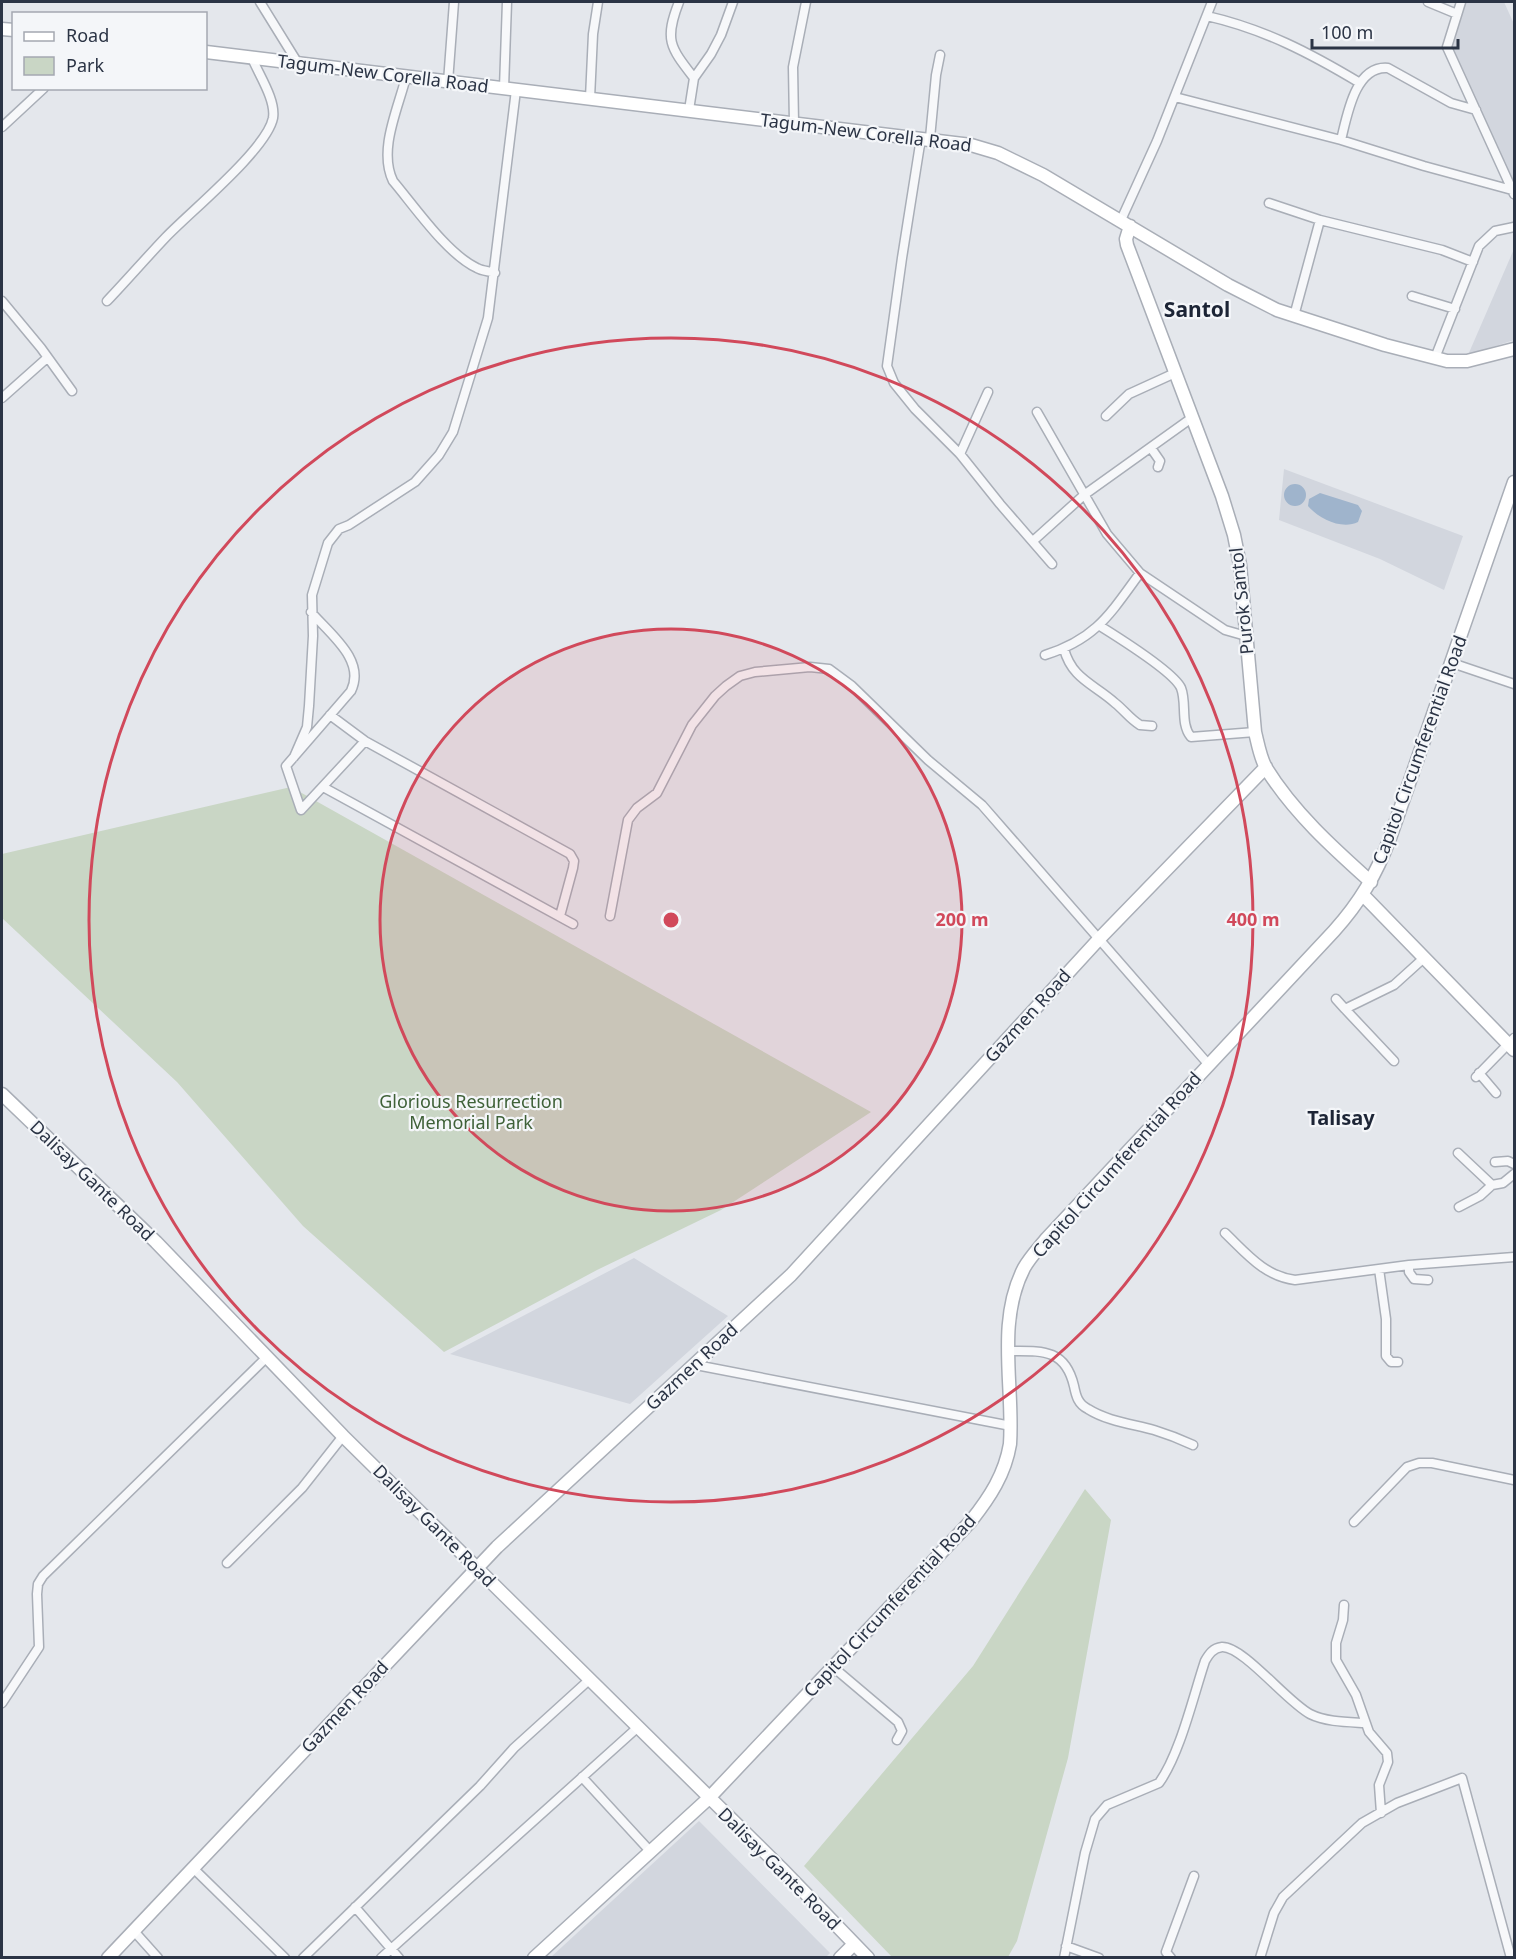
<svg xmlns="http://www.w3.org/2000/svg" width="1516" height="1959" font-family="'Noto Sans',sans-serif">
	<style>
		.built { fill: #d2d6de }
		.green { fill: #c9d6c5 }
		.water { fill: #9fb4cc }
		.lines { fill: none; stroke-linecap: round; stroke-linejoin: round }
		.street-casing { stroke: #a9aeb7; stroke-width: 11 }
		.secondary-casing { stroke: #a9aeb7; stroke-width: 15 }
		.street { stroke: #f7f8fa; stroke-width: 8 }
		.secondary { stroke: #fff; stroke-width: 12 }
		.ring { fill: none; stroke: #d1495b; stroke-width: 3 }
		.labels { text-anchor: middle; stroke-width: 4.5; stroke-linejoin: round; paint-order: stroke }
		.street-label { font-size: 18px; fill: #2b3445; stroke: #f4f6f9 }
		.park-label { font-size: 18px; fill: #3f6138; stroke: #f4f6f9 }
		.neighbourhood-label { font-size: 20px; font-weight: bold; fill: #1d2536; stroke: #f4f6f9 }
		.quarter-label { font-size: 21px; font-weight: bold; fill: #1d2536; stroke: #f4f6f9 }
		.centre { fill: #d1495b; stroke: #f4f6f9; stroke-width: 3 }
		.ring-label { font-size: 18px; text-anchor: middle; font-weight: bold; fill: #d1495b; stroke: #f4f6f9; stroke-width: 4.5; stroke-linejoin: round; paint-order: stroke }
	</style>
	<rect width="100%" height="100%" fill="#e4e7ec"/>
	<path class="built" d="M1464 2H1504L1514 24V187L1449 51Z
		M1514 249V340L1468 355Z
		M1284 469 1463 536 1444 590 1380 559 1279 520Z
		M634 1258 728 1316 630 1404 450 1354Z
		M699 1821 830 1953 825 1958 551 1957Z"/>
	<path class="green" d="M291 787 871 1112 721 1210 597 1270 444 1352 303 1226 177 1082 2 918V854Z
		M1085 1489 1111 1520 1068 1758 1017 1941 1008 1957H892L804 1866 973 1666Z"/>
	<path class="water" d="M1284 495a11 11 0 1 1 22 0a11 11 0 1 1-22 0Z
		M1320 493 1358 505 1362 511 1358 522C1342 530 1319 519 1308 506L1309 499Z"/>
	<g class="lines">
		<g class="street-casing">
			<path id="street" d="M260 2 299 65
				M679 2C664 40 670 47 694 78
				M1428 2 1457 14
				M1461 2 1447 47 1514 194
				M1207 16C1264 29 1310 53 1360 83
				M406 77C398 109 378 150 393 181 415 207 447 254 477 268 482 271 489 271 495 273
				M448 82 454 2
				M504 88 507 2
				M1175 97 1341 140C1347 116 1355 65 1388 68L1451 103 1476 110
				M590 98 593 34 598 2
				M689 110 694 78 711 54 721 35 733 2
				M794 123 793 67 806 2
				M2 127 44 88
				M921 138 902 258 887 366 894 383 915 409 960 454 1000 504 1052 564
				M930 138 936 75 940 55
				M1341 140 1424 166 1512 190
				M1269 203 1320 220 1442 250 1473 262
				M1121 220 1157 141 1212 2
				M1412 296 1455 309
				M2 301 41 348 72 391
				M107 301C127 280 146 258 166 237 191 211 267 149 273 118 276 100 259 75 252 58
				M1294 316 1320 220
				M1435 358 1479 246 1495 231 1514 227
				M2 398 47 358
				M1037 412 1107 534 1140 573 1225 630 1246 636
				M1106 416 1129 394 1175 373
				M1151 448 1160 461 1158 467
				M960 454 988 392
				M1033 541 1084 495 1193 417
				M311 612C330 634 366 660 351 691L286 766 301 810 365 741
				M1100 626C1116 636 1174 672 1181 688 1187 703 1180 724 1191 737L1255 732
				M1064 649C1072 679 1094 684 1115 703 1124 710 1130 719 1140 725L1152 726
				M1045 655C1096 639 1110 614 1140 573
				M1452 663 1514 684
				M330 715 365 741 570 854 574 861 573 868 560 916
				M294 757 307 727 309 706 313 636 312 595 328 543 339 529 349 525 415 482 439 455 453 432 488 318 516 90
				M323 787 573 924
				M610 916 628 820 637 808 657 793 692 725 715 696 726 686 740 676 755 672 810 667 829 669 852 686 928 760 982 805 1209 1065
				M1336 999 1345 1009 1349 1007 1394 985 1425 957
				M1345 1009 1394 1061
				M1479 1073 1496 1093
				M1476 1077 1514 1038
				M1458 1153 1492 1185 1503 1183 1514 1174
				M1495 1162 1508 1161 1514 1164
				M1459 1207 1480 1196 1492 1185
				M1225 1233C1246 1253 1264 1276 1295 1280L1409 1265 1514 1257
				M1409 1265V1272L1414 1279 1428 1280
				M1379 1269 1386 1319V1356L1391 1362H1398
				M1009 1351C1041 1351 1065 1348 1074 1386 1076 1396 1078 1404 1088 1409 1107 1421 1132 1424 1154 1430 1167 1434 1180 1439 1193 1445
				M696 1365 1011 1426
				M1354 1522 1407 1467 1419 1463H1432L1514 1480
				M227 1563 302 1488 343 1436
				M1344 1605 1343 1620 1336 1643V1660L1356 1695 1369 1732 1387 1753 1388 1762 1379 1785 1381 1813
				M833 1667 898 1722 902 1731 897 1740
				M2 1703 39 1647 37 1594 38 1584 43 1576 267 1357
				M582 1777 650 1851
				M193 1868 285 1958
				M355 1907 399 1958
				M133 1930 158 1958
				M1066 1946 1099 1958
				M303 1958 480 1786 514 1748 589 1680
				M381 1958 637 1728
				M1064 1958 1085 1853 1095 1819 1107 1805 1159 1783C1180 1754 1193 1697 1205 1661 1209 1654 1213 1648 1222 1647 1243 1646 1287 1702 1310 1714 1326 1722 1347 1722 1365 1723
				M1171 1958 1166 1952 1194 1876
				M1260 1958 1274 1913 1283 1897 1362 1823 1397 1803 1462 1778 1511 1958"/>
		</g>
		<g class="secondary-casing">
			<path id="secondary" d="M2 29 14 30
				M206 52 971 145 998 153 1043 175 1228 285 1277 310 1385 345 1447 361H1467L1514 349
				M1130 226 1126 239 1127 245 1222 496 1234 535 1240 565 1255 732C1258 744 1260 757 1266 768 1293 812 1333 848 1371 882
				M1363 895 1514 1050
				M2 1094 156 1242 343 1436 781 1868 868 1958
				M108 1958 497 1547 791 1275 1099 939 1266 767
				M534 1958 709 1798 971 1521C990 1497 1005 1474 1010 1444 1014 1386 996 1322 1024 1268 1030 1257 1039 1248 1047 1238L1334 931C1360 902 1376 875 1390 838L1514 482
				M840 1958 854 1944"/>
		</g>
		<use href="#street" class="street"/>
		<use href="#secondary" class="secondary"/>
	</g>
	<circle cx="671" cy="920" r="291" fill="#d1495b" fill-opacity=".12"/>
	<g class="ring">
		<circle cx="671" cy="920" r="291"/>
		<circle cx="671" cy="920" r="582"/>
	</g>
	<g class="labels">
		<g class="street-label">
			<text transform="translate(383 74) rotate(7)" y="6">Tagum-New Corella Road</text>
			<text transform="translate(866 133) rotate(7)" y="6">Tagum-New Corella Road</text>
			<text transform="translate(1242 601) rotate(-96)" y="6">Purok Santol</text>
			<text transform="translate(1420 750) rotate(-70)" y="6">Capitol Circumferential Road</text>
			<text transform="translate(1028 1016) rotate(-48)" y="6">Gazmen Road</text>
			<text transform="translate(1117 1165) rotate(-48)" y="6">Capitol Circumferential Road</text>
			<text transform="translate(92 1181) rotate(44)" y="6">Dalisay Gante Road</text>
			<text transform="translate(692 1367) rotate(-43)" y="6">Gazmen Road</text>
			<text transform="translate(434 1526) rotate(45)" y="6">Dalisay Gante Road</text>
			<text transform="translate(890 1606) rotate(-47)" y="6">Capitol Circumferential Road</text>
			<text transform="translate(345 1707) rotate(-47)" y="6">Gazmen Road</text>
			<text transform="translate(779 1869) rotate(45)" y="6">Dalisay Gante Road</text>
		</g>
		<g class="park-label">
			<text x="471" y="1108">Glorious Resurrection<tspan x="471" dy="21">Memorial Park</tspan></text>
		</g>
		<g class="neighbourhood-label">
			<text x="1341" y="1125">Talisay</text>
		</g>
		<g class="quarter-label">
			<text x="1197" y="317">Santol</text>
		</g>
	</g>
	<circle cx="671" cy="920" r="9" class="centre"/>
	<g class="ring-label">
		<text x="962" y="926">200 m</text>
		<text x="1253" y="926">400 m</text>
	</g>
	<rect width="1516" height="1959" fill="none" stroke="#2b3445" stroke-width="6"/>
	<rect x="12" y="12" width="195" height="78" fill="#f4f6f9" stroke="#a4a8b1" stroke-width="1.5"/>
	<rect x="24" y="32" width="30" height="9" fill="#ffffff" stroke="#a4a8b1" stroke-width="1.5"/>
	<text x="66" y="42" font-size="18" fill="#2b3445">Road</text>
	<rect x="24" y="57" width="30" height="18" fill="#c9d6c5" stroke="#a4a8b1" stroke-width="1.5"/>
	<text x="66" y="72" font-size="18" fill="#2b3445">Park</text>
	<path d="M1312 39v9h146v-9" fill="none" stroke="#2b3445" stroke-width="3"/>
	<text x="1321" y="39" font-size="18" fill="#2b3445" stroke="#f4f6f9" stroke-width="4.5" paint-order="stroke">100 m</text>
</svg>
